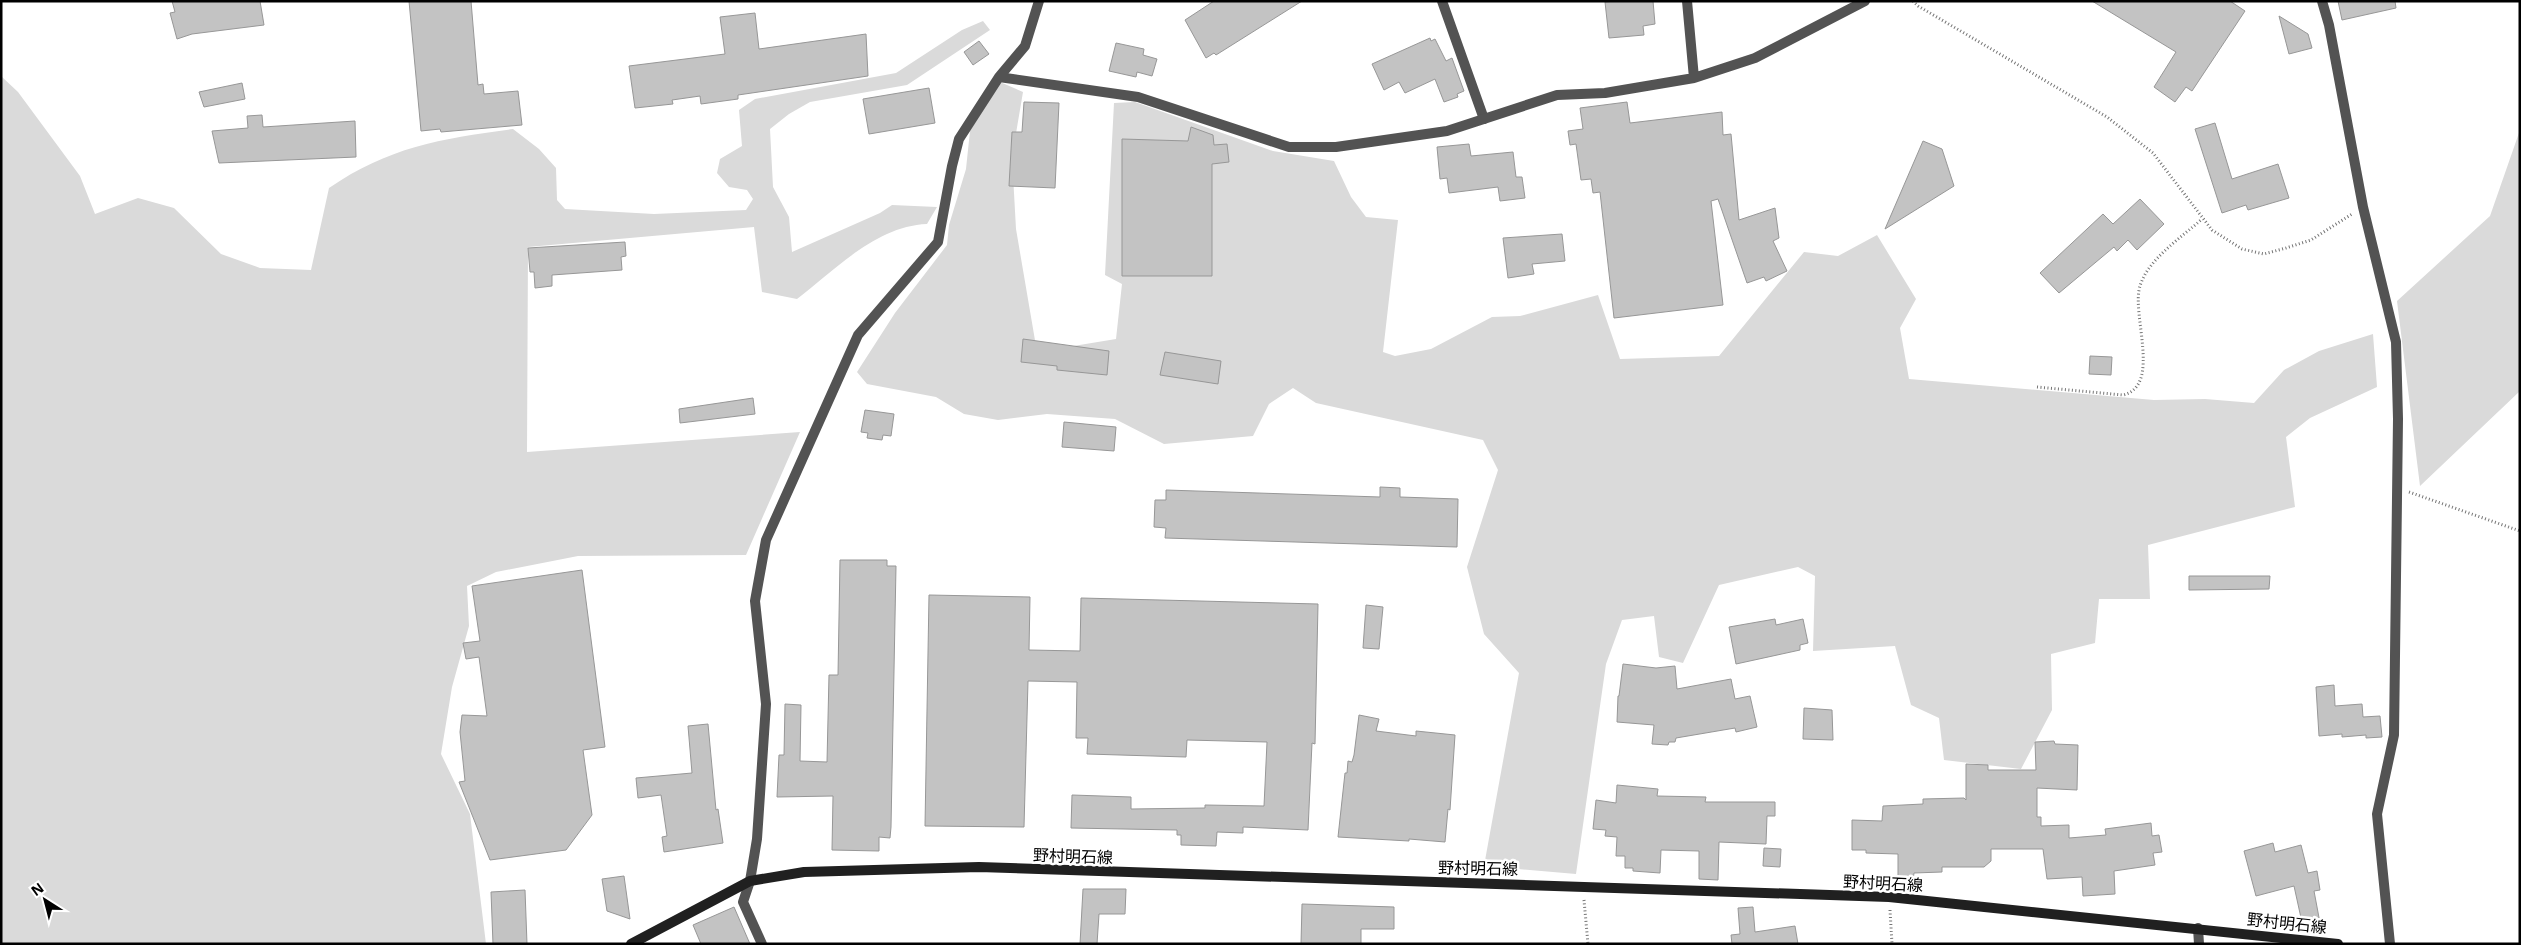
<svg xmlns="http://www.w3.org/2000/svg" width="2521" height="945" font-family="'Open Sans','Noto Sans JP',sans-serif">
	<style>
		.green { fill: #dadada }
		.building { fill: #c3c3c3; stroke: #979797 }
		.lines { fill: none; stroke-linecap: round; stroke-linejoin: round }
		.path { stroke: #757575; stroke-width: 3; stroke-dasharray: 1 2.5; stroke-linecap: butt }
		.service { stroke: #535353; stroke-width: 10 }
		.minor { stroke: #535353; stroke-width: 10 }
		.secondary { stroke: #202020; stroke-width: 10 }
		.labels { text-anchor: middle; stroke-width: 5; stroke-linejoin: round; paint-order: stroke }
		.street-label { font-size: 16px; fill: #000; stroke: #fff }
	</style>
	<rect width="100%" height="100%" fill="#fff"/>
	<path class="green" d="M983 21 990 30 907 85 810 102 789 114 770 129 773 187 789 217 792 252 880 213 892 205 937 207 927 224C876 226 835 270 797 299L762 292 754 227 528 247 527 452 800 432 746 555 578 556 496 572 467 586 469 626 452 687 441 754 470 814 486 944H1V76L18 92 80 176 95 214 138 198 174 208 221 254 260 268 311 270 329 188C388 147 443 138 513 129L539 149 556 168 557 200 565 209 654 214 746 210 753 199 747 190 729 187 717 173 720 159 742 146 739 110 755 99 896 73 962 30Z
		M1000 82 1023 92 1012 157 1016 229 1037 352 1116 339 1122 284 1105 275 1114 103 1135 102 1273 151 1334 161 1351 197 1366 217 1398 220 1383 352 1395 356 1431 349 1492 317 1520 316 1598 295 1620 359 1719 356 1804 252 1838 256 1877 235 1916 299 1900 328 1909 379 2154 400 2205 399 2254 403 2284 370 2319 351 2373 334 2377 387 2310 418 2286 437 2295 507 2148 545 2150 599H2099L2095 643 2051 654 2052 710 2021 769 1944 760 1939 718 1911 705 1895 646 1813 651 1815 576 1798 567 1719 585 1683 663 1659 657 1654 616 1622 620 1606 664 1576 874 1484 866 1519 673 1484 634 1467 567 1498 470 1483 440 1316 403 1293 388 1269 404 1253 436 1164 444 1115 419 1047 414 998 420 964 414 936 397 867 384 857 372 895 313 947 245 949 225 966 169 970 131Z
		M2520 130V391L2420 486 2397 301 2490 216Z"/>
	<path class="building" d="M172 1H260L264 25 192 34 177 39 170 13 175 12Z
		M409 1H471L478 85 483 84 484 94 518 91 522 125 441 132 440 129 421 131Z
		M1214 1H1302L1216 55 1214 53 1206 58 1185 20Z
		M1616 1H1653L1655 24 1643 26 1644 35 1609 38 1605 2Z
		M2092 1H2230L2245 11 2192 91 2186 87 2175 102 2154 87 2176 52Z
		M2338 1H2395L2396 8 2342 20Z
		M755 13 759 49 866 34 868 76 738 95V99L701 104 700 96 672 100 673 104 635 108 629 66 725 54 720 17Z
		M2279 16 2308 34 2312 48 2289 54Z
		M1430 38 1431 41 1435 39 1446 61 1452 58 1464 91 1457 94 1458 97 1444 102 1435 79 1405 93 1399 82 1384 90 1372 64Z
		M979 41 989 54 973 65 964 52Z
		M1116 43 1144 49 1143 55 1157 59 1152 76 1137 72 1136 77 1109 71Z
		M242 83 245 99 204 107 199 92Z
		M929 88 935 123 869 134 863 99Z
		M1024 102 1059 103 1055 188 1009 186 1012 132H1022Z
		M1627 102 1630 123 1722 112 1723 135 1731 134 1739 220 1775 208 1779 238 1773 241 1787 271 1766 281 1764 277 1747 283 1718 199 1711 201 1723 305 1614 318 1600 192 1593 193 1591 179 1581 180 1576 144 1570 145 1568 131 1583 129 1580 108Z
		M262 115 263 127 355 121 356 157 219 163 212 131 248 128 247 116Z
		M2215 123 2232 179 2278 164 2289 198 2248 210 2246 205 2222 213 2195 129Z
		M1191 127 1213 135 1214 145 1227 144 1229 162 1212 164V276H1122V139L1188 141Z
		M1923 141 1942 149 1954 186 1885 229Z
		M1469 144 1471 156 1513 152 1516 177H1522L1525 198 1500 201 1498 187 1449 193 1447 178 1440 179 1437 147Z
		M2140 199 2164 224 2137 250 2128 240 2117 251 2114 247 2059 293 2040 273 2103 214 2113 224Z
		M1562 234 1565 261 1532 264 1534 274 1508 278 1503 238Z
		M625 242 626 256 621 257 622 270 552 275V286L535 288 534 272H530L528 248Z
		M1023 339 1109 351 1107 375 1057 370V366L1021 362Z
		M1165 352 1221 361 1218 384 1160 375Z
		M2090 356 2112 357 2111 375 2089 374Z
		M753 398 755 414 680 423 679 409Z
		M865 410 894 414 891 436 883 435 882 440 867 438 868 433 861 432Z
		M1064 422 1116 427 1114 451 1062 447Z
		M1380 487 1400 488V497L1458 499 1457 547 1165 538 1166 528 1154 527 1155 500H1166V490L1380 497Z
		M840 560H887V566H896L891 827 890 838 879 837V851L832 850 833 796 777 797 779 755H784L785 704 801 705 800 761 827 762 829 675H838Z
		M582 570 605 747 583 750 592 815 566 850 490 860 459 782 465 781 460 732 462 715 487 716 479 657 466 659 463 643 480 641 472 586Z
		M2189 576H2270L2269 589 2189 590Z
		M929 595 1030 597 1029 650 1080 651 1081 598 1318 604 1315 744 1312 743 1308 830 1243 827V833L1217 832 1216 846 1181 845V835H1177V830L1071 828 1072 795 1131 797V809L1205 808V805L1264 806 1267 742 1187 740 1186 757 1087 754 1088 738H1076L1077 682 1028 681 1024 827 925 826Z
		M1366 605 1383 607 1379 649 1363 648Z
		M1775 619 1776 625 1803 619 1808 643 1800 645V650L1736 664 1729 627Z
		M1623 664 1656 668 1675 666 1677 689 1731 679 1735 699 1750 696 1757 727 1736 732 1735 728 1676 738 1675 742H1669L1668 745 1652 744 1654 725 1617 722 1618 696H1619Z
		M2334 685 2335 706 2362 704 2363 717 2380 716 2382 737 2366 738V735L2342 737V734L2319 736 2316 687Z
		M1804 708 1832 710 1833 740 1803 739Z
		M1359 715 1379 719 1376 731 1416 736V731L1455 735 1450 810 1448 809 1445 842 1409 839V841L1338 837 1345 773H1347L1348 761 1352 762 1354 755Z
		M708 724 716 810 718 809 723 843 664 852 662 837 667 836 661 795 638 798 636 778 692 773 688 726Z
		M2054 741 2055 744 2078 745 2077 790 2037 788V817H2041V826L2069 825V838L2106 835 2105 829 2151 823 2152 836 2159 835 2162 852 2153 853 2155 865 2114 871 2115 894 2083 896 2082 877 2047 879 2043 849H1991V861L1984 867H1942V872L1914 873 1913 880 1898 879V854L1866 853V850H1852V820L1882 821 1883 806 1923 804V799L1964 798 1966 800V764L1988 765V770H2036L2035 742Z
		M1617 785 1658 789 1657 796 1706 797 1705 802H1775V816H1767L1766 844 1719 842 1718 880 1699 879V851L1661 850 1660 873 1633 871V868H1625V856H1616L1617 837 1605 836 1606 830 1593 829 1596 800 1616 803Z
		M2273 843 2275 852 2301 845 2308 873 2317 871 2320 890 2314 891 2320 923 2303 927 2294 886 2256 896 2244 851Z
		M1764 848 1781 849 1780 867 1763 866Z
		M624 876 630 919 607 911 602 879Z
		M1083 889H1126L1125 914H1099L1097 944H1080Z
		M525 890 527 944H493L491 892Z
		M1302 904 1394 907V929H1361V944H1301Z
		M734 907 750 944H701L693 925Z
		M1753 907 1755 932 1795 926 1798 944H1732L1731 935 1740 934 1738 908Z"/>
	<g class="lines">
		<path class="path" d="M1913 1 1918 6 2107 117 2153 153 2212 230 2242 249 2264 254 2286 248 2311 240 2352 214
			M2037 387 2123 395C2162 386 2131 314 2140 286 2148 259 2181 238 2202 219
			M2409 492 2520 531
			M1584 900 1588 944
			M1890 910 1892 944"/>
		<path class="service" d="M1442 1 1484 119"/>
		<path class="minor" d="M1687 1 1694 78
			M2322 1 2329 25 2363 207 2396 342 2398 419 2394 735 2377 814 2390 944
			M999 77 1138 97 1289 147H1336L1447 131 1557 95 1605 93 1694 78 1755 58 1865 1
			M2198 928 2199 944
			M762 944 743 902 750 881 757 839 766 704 755 601 766 540 858 335 938 242 952 166 959 139 999 77 1025 46 1039 1"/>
		<path class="secondary" d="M631 944 750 881 804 872 979 867 1889 897 2338 944"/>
	</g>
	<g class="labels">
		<g class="street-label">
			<text transform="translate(1073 856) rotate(2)" y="6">野村明石線</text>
			<text transform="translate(1478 868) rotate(1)" y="6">野村明石線</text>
			<text transform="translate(1883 883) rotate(3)" y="6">野村明石線</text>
			<text transform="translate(2287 923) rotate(6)" y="6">野村明石線</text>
		</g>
	</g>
	<rect width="2521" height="945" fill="none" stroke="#000000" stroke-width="5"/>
	<g transform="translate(45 900) rotate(324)" stroke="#ffffff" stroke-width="4" paint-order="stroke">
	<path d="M0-4L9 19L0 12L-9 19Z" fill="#000000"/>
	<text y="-8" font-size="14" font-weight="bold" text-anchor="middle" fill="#000000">N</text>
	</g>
</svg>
